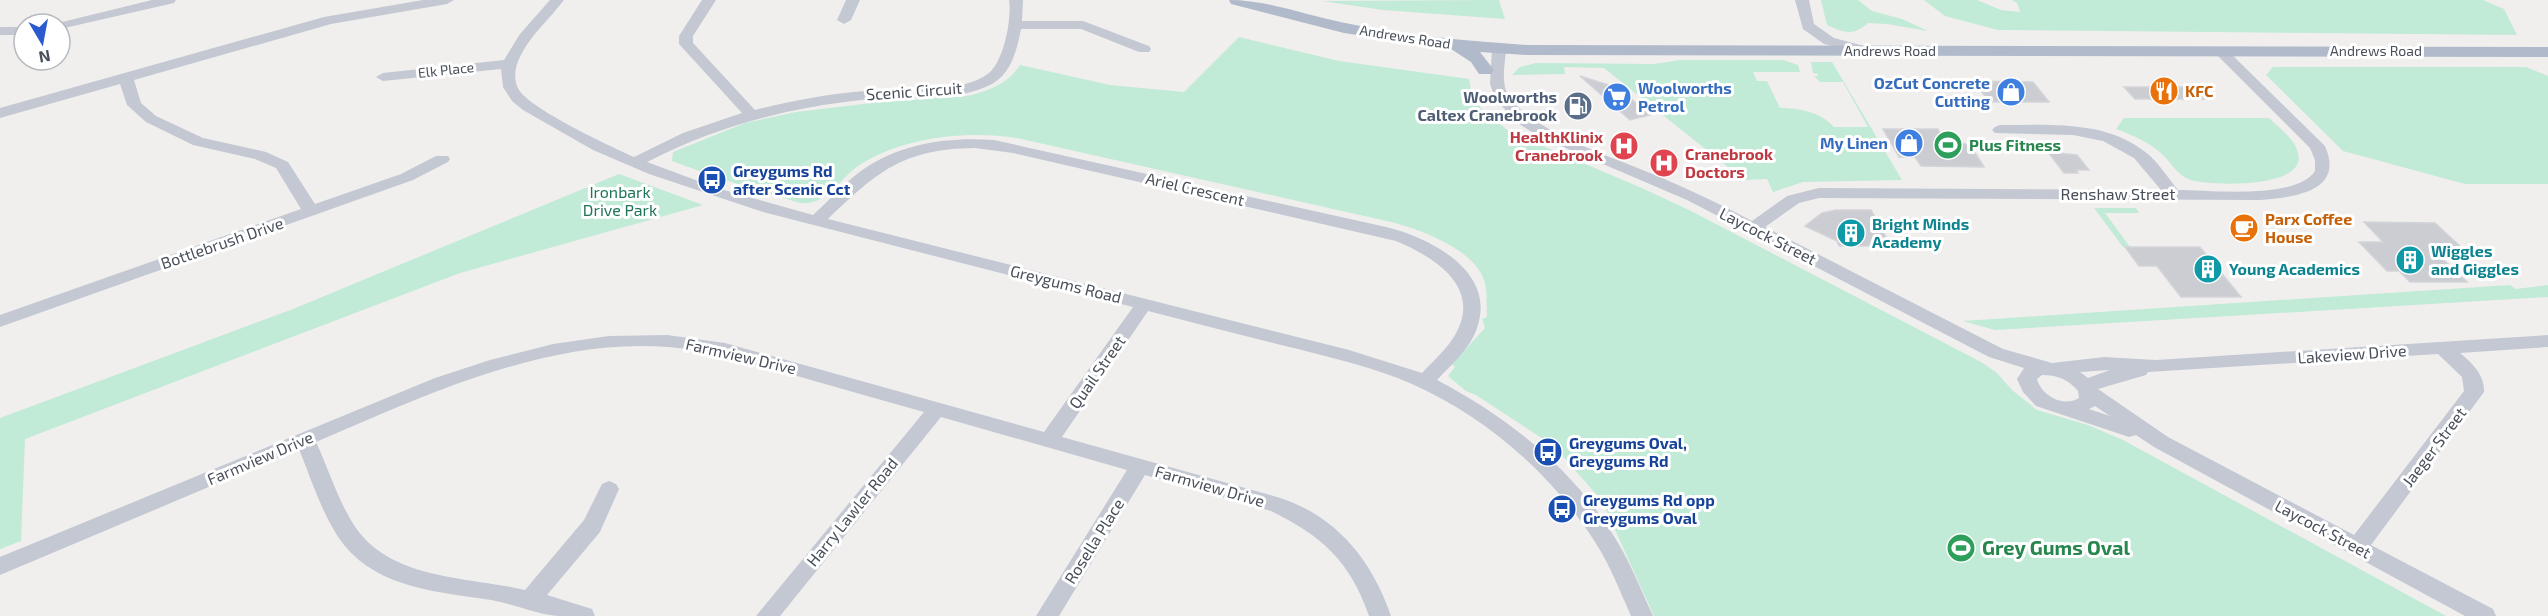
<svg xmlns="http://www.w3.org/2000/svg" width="2548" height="616" font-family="'Exo 2',sans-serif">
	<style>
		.green { fill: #c1ead7 }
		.building { fill: #cccdd2; stroke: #d3d4d9; stroke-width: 1.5 }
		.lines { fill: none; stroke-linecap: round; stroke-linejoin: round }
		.minor { fill: #c3c8d2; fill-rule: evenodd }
		.major { fill: #b0baca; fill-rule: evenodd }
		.labels { text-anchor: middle; stroke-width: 6; stroke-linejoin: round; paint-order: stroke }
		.far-street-label { font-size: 14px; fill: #484f5a; stroke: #fff }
		.shop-label { font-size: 16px; font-weight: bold; fill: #366cbe; stroke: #fff; text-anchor: end }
		.street-label { font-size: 16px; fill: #484f5a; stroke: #fff }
		.food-label { font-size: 16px; font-weight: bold; fill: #c56008; stroke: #fff; text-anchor: start }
		.service-label { font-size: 16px; font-weight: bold; fill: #4e5e75; stroke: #fff; text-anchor: end }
		.health-label { font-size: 16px; font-weight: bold; fill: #be3a42; stroke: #fff; text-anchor: end }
		.leisure-label { font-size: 16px; font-weight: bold; fill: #27864d; stroke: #fff; text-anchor: start }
		.transit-label { font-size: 16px; font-weight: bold; fill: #164399; stroke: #fff; text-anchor: start }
		.park-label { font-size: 16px; fill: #207457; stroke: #fff }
		.culture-label { font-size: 16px; font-weight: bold; fill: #0d838f; stroke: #fff; text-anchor: start }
		.near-leisure-label { font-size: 20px; font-weight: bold; fill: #27864d; stroke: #fff; text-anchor: start }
	</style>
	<rect width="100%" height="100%" fill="#f0efee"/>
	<path class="green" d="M1499 0 1505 19 1383 10 1322 1Z
		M1821 0H1858L1872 11 1902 19 1928 31 1887 24 1868 23C1854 36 1844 33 1827 25Z
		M1924 0H1977L2001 10 2020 12 2017 3 2012 0H2483L2504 9 2517 35 1998 30 1945 16Z
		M1239 37 1339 61 1469 79 1472 95 1483 111 1510 132 1644 189 1691 211 1981 362 1996 372 2012 390 2037 410 2088 425 2123 440 2446 616H1654L1602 501 1554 446 1476 395 1466 391 1448 376 1455 367 1452 364 1485 328 1482 319 1487 317C1486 306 1488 291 1484 280 1474 249 1419 229 1391 222L1017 138C967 130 901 137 858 166 842 177 827 202 807 203 799 204 789 199 781 197 744 187 708 174 672 161L673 152 745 123 796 112 880 102 967 96C988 91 1008 84 1020 65L1110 85 1184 92Z
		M1680 60H1783L1798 65 1800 72H1753L1757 81H1767L1780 108C1799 108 1821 112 1834 127H1868L1843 82H1820L1814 76H1818V74L1813 73 1811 62H1832L1902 180 1803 182 1773 192 1767 179 1744 180 1604 68 1564 67 1565 74 1512 75 1520 67 1536 63 1654 64Z
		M2273 67H2526L2548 76V184H2465L2343 151 2266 75Z
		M2124 118H2269C2279 128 2295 139 2298 153 2308 189 2211 186 2191 180 2178 176 2173 165 2164 156 2151 143 2133 135 2116 129Z
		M619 174 703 205 460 273 25 439 21 541 0 549V418L293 309Z
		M2094 208H2136L2139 213H2105L2130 247H2123Z
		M2510 285 2516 289 2548 285V297L1995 330 1963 321Z"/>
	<path class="building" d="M1580 76 1618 88 1650 115 1630 120Z
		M1974 81 2033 82 2049 102H1989Z
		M2124 87H2196L2208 99H2135Z
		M1883 129H1938L1940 133H1945L1954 140 1971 146 1984 167 1921 166 1915 157H1899Z
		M2048 152 2077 155 2089 170H2076L2078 173H2064Z
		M1836 210H1871L1891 246H1839L1837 241 1805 226 1822 213Z
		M2364 222 2435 223 2462 248H2431L2467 282H2410L2399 271H2387L2359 242H2383Z
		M2125 247H2200L2241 297H2181L2157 266H2139Z"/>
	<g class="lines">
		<path class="minor" d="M152 0H176L174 3 60 29V24H54Z
			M423 0H454L447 4 331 24 134 80 141 103 156 116 203 138 266 152 288 162 315 204 401 174 436 156H448L450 159 448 162 413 180 0 327V315L301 209 276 168 255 159 193 145 146 122 127 105 120 84 0 118V108L324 17Z
			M550 0H564C549 20 529 36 519 59 515 68 513 80 519 90 532 110 610 146 634 157L683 133 742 113 679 44V36L702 0H716L693 36V43L755 110C791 101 827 94 864 91 900 87 959 96 989 73 1004 61 1012 18 1009 0H1023L1022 21H1083L1149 46 1151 49 1149 52H1139L1081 29H1021C1017 49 1012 73 992 84 953 104 903 95 861 100 786 108 715 127 647 162L717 188 813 215C829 201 843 184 861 171 900 143 948 137 994 140L1386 227C1431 238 1497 272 1477 328 1470 349 1451 365 1437 380 1507 417 1570 466 1612 533 1629 559 1640 588 1653 616H1631C1620 591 1610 565 1595 542 1552 474 1486 417 1412 384 1376 368 1336 359 1298 349 1248 337 1198 324 1148 311L1062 437 1277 497C1336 515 1372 560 1391 616H1369C1350 561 1322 536 1271 511L1145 475 1059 616H1036L1127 470 941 417 780 616H756L924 412C881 400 839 388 797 376 754 364 713 351 668 347 548 337 424 396 316 442 328 468 337 497 352 522 388 581 466 576 525 590L584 520 602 484 609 481 616 484 619 489 600 532 547 595 592 609 595 616C583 616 571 616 558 616 536 614 514 604 491 600 440 592 380 589 344 545 323 518 312 481 299 449L0 575V557L435 378 490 360 553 344 609 336 667 335 725 343 1044 432 1133 307 763 212 649 174 593 150 523 110 512 101 503 87 501 69 383 81 376 77 383 73 504 60 520 34ZM975 148 1013 153 1396 241C1434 257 1483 287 1455 335 1447 349 1433 361 1422 373L1349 350 828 219C878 171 903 149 975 148Z
			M846 0H860L851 20 844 24 837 20Z
			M1795 0H1809L1814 24 1834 38 1868 47 1870 50 1868 53 1863 54 1824 44 1803 29Z
			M0 27H24V35H0Z
			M1499 45 1506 49C1505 65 1500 85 1510 98 1537 134 1618 159 1660 177 1692 191 1722 205 1752 221L1787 196 1819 188 2161 190 2134 158 2103 141 2073 135 1995 133 1992 130 1995 127 2000 125C2048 125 2104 120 2144 151 2158 161 2167 177 2178 190 2210 190 2296 200 2315 171V160L2310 148 2213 51 2215 48H2225L2325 146C2345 192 2294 197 2260 200L1819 198 1799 203 1765 227 2003 349 2052 363 2104 357 2156 360 2548 335V347L2460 353C2472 363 2485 375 2484 392L2371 545 2493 609 2496 616H2465L2154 447 2136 435 2129 437 2036 406 2023 392 2017 379 2024 368 1989 357 1687 200 1540 137 1516 122 1495 98 1490 84 1492 49ZM2438 354 2462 377 2464 391 2354 535 2168 437 2098 389 2146 375 2148 372ZM2110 370 2088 378 2080 372ZM2042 375C2057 375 2068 379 2078 391L2079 398C2063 408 2041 395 2037 379ZM2095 406 2110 416 2089 409Z"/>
		<path class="major" d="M1229 0C1268 0 1306 15 1345 23 1405 35 1466 41 1527 45L2548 47V57L1527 55 1480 52 1494 70 1491 74H1479L1471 62 1451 49 1344 33 1231 4Z"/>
	</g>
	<defs>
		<g id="restaurant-disc" transform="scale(1.5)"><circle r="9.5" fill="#e8710a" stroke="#fff"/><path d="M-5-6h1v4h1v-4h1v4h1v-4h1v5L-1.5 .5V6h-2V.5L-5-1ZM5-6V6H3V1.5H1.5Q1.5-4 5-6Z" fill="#fff"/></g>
		<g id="shop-disc" transform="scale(1.5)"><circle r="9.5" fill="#3f7fe0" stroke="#fff"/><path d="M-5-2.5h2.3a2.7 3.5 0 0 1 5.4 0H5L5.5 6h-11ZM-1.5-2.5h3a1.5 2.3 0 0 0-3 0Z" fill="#fff"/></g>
		<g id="supermarket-disc" transform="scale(1.5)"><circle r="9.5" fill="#3f7fe0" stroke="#fff"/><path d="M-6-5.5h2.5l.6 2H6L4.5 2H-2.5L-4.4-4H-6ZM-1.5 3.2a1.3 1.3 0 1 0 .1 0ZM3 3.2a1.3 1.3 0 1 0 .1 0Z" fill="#fff"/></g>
		<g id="fuel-disc" transform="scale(1.5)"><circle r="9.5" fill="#5c6f8a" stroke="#fff"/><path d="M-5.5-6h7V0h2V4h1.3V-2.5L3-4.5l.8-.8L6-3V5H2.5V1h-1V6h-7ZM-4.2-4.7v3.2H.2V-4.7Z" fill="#fff"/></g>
		<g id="stadium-disc" transform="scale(1.5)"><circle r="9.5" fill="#2e9e5b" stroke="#fff"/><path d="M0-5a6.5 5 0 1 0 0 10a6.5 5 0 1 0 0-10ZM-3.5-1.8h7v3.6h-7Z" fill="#fff"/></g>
		<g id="hospital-disc" transform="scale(1.5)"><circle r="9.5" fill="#e0444e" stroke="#fff"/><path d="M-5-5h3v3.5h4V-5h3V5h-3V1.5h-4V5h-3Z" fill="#fff"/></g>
		<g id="bus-disc" transform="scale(1.5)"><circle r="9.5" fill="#1a4fb4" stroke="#fff"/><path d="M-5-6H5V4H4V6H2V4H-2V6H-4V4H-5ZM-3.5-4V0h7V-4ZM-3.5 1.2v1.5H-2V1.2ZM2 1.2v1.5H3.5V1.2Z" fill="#fff"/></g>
		<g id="cafe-disc" transform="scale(1.5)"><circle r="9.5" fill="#e8710a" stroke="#fff"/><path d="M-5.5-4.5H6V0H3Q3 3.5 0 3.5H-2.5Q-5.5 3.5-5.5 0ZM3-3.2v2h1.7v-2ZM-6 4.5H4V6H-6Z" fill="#fff"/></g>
		<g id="building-disc" transform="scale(1.5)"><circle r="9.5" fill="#0f9aa8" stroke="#fff"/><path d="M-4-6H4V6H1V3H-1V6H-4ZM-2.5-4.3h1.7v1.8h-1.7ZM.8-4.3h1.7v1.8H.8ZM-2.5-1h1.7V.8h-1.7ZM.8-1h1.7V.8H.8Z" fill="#fff"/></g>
	</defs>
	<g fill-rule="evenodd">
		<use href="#restaurant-disc" x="2164" y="91"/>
		<use href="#shop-disc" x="2011" y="92"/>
		<use href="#supermarket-disc" x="1617" y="97"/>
		<use href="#fuel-disc" x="1578" y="106"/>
		<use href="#shop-disc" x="1909" y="143"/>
		<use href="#stadium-disc" x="1948" y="145"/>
		<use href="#hospital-disc" x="1624" y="146"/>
		<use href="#hospital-disc" x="1664" y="163"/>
		<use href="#bus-disc" x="712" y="180"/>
		<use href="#cafe-disc" x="2244" y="228"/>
		<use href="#building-disc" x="1851" y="233"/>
		<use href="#building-disc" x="2410" y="260"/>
		<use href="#building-disc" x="2208" y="269"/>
		<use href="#bus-disc" x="1548" y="452"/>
		<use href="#bus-disc" x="1562" y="509"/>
		<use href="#stadium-disc" x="1961" y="548"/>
	</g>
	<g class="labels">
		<g class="far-street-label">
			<text transform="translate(1405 37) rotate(9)" y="5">Andrews Road</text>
			<text x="1890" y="56">Andrews Road</text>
			<text x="2376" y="56">Andrews Road</text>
			<text transform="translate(446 70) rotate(-6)" y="5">Elk Place</text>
		</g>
		<g class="shop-label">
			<text x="1990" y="89">OzCut Concrete<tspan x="1990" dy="18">Cutting</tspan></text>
			<text x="1638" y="94" text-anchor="start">Woolworths<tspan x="1638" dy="18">Petrol</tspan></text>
			<text x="1888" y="149">My Linen</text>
		</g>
		<g class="street-label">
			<text transform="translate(914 91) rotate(-4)" y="6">Scenic Circuit</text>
			<text transform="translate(1195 189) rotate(13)" y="6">Ariel Crescent</text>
			<text x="2118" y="200">Renshaw Street</text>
			<text transform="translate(1768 236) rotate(27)" y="6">Laycock Street</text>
			<text transform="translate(222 243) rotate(-19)" y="6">Bottlebrush Drive</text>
			<text transform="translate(1066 284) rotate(14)" y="6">Greygums Road</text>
			<text transform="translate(2352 354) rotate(-4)" y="6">Lakeview Drive</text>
			<text transform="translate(741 356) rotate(13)" y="6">Farmview Drive</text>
			<text transform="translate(1097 372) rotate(-55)" y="6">Quail Street</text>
			<text transform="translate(2434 447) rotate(-53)" y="6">Jaeger Street</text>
			<text transform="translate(260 458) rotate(-23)" y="6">Farmview Drive</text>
			<text transform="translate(1210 486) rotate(16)" y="6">Farmview Drive</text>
			<text transform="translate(852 512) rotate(-51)" y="6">Harry Lawler Road</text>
			<text transform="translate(2323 529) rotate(28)" y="6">Laycock Street</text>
			<text transform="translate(1094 541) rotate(-58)" y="6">Rosella Place</text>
		</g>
		<g class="food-label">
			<text x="2185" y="97">KFC</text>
			<text x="2265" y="225">Parx Coffee<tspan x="2265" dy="18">House</tspan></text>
		</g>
		<g class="service-label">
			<text x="1557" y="103">Woolworths<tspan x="1557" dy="18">Caltex Cranebrook</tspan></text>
		</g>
		<g class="health-label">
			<text x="1603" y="143">HealthKlinix<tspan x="1603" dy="18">Cranebrook</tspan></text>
			<text x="1685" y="160" text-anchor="start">Cranebrook<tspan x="1685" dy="18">Doctors</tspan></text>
		</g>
		<g class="leisure-label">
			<text x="1969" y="151">Plus Fitness</text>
		</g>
		<g class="transit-label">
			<text x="733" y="177">Greygums Rd<tspan x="733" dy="18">after Scenic Cct</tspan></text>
			<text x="1569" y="449">Greygums Oval,<tspan x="1569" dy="18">Greygums Rd</tspan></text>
			<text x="1583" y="506">Greygums Rd opp<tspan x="1583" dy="18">Greygums Oval</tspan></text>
		</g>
		<g class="park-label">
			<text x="620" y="198">Ironbark<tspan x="620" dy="18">Drive Park</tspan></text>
		</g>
		<g class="culture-label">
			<text x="1872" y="230">Bright Minds<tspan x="1872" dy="18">Academy</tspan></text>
			<text x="2431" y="257">Wiggles<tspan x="2431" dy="18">and Giggles</tspan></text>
			<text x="2229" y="275">Young Academics</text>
		</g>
		<g class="near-leisure-label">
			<text x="1982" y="555">Grey Gums Oval</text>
		</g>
	</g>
	<g transform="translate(42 42) rotate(170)"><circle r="28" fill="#ffffff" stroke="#b6b9bd" stroke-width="1.5"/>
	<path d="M0-4.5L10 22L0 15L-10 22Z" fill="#2b59ce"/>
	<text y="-9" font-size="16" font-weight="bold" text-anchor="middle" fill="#484f5a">N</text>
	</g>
</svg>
